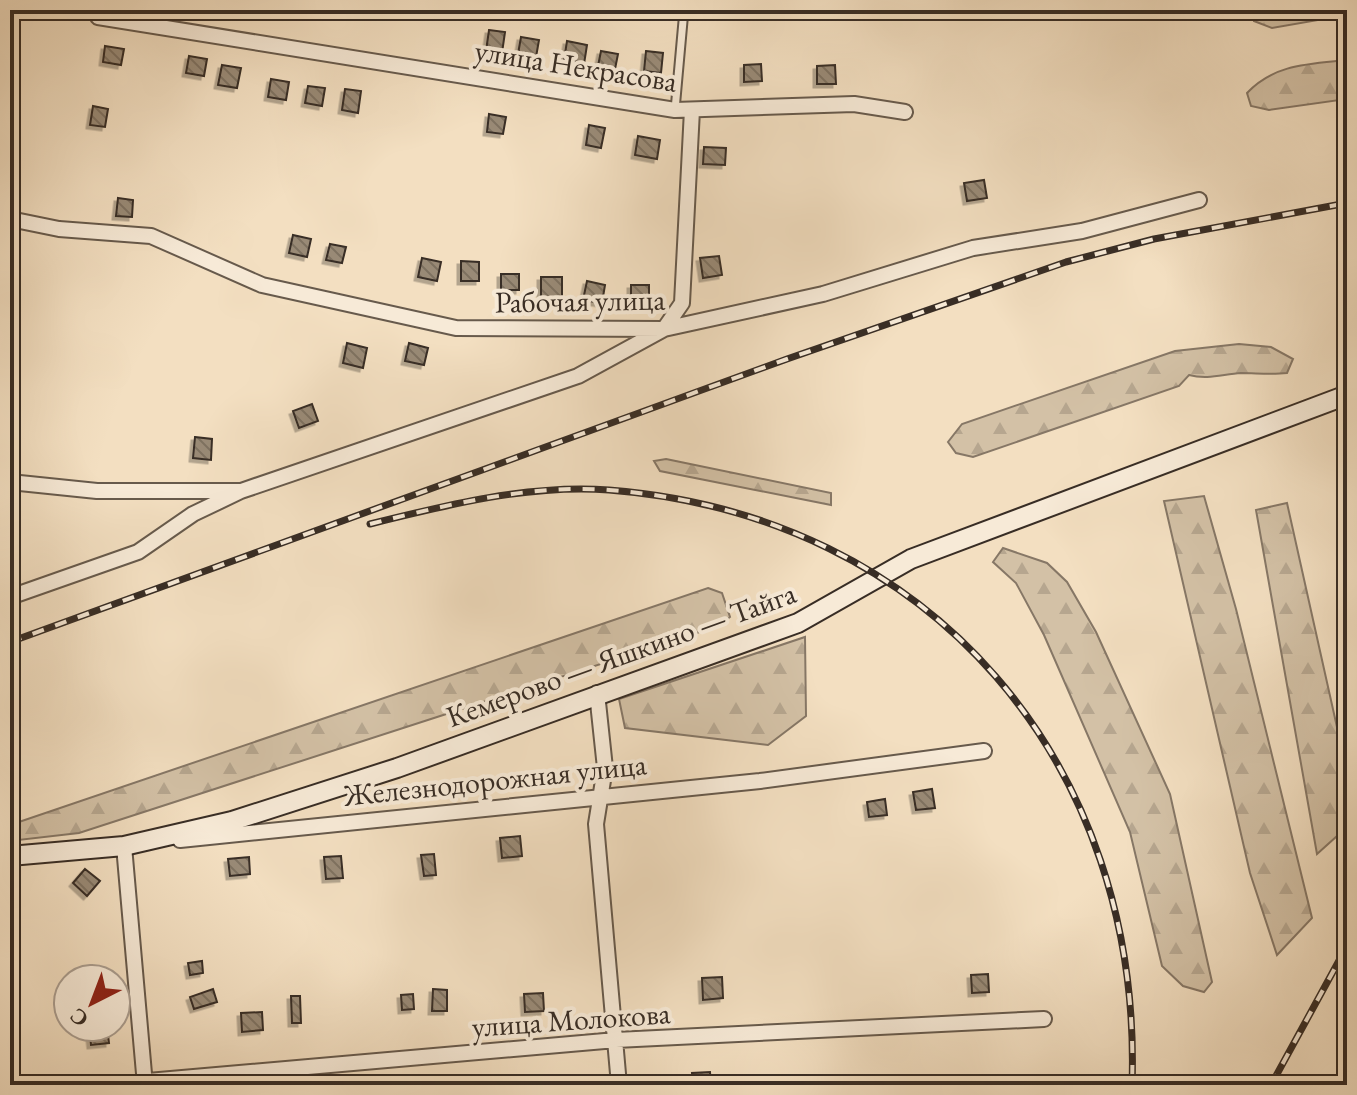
<svg xmlns="http://www.w3.org/2000/svg" width="1357" height="1095" font-family="'EB Garamond',serif">
	<style>
		.forest { fill: url(#forest-firs); stroke: #867766; stroke-width: 2 }
		.building { fill: url(#building-back-hatch); stroke: #382d25; stroke-width: 2; filter: url(#shadow) }
		.lines { fill: none; stroke-linecap: round; stroke-linejoin: round }
		.service-casing { stroke: #675a4c; stroke-width: 11 }
		.minor-casing { stroke: #675a4c; stroke-width: 18 }
		.secondary-casing { stroke: #382d25; stroke-width: 22 }
		.service { stroke: #f7ead7; stroke-width: 7 }
		.minor { stroke: #f7ead7; stroke-width: 14 }
		.secondary { stroke: #f7ead7; stroke-width: 18 }
		.rail-casing { stroke: #382d25; stroke-width: 7 }
		.rail { stroke: #f7ead7; stroke-width: 4; stroke-dasharray: 12; stroke-linecap: butt }
		.labels { text-anchor: middle; stroke-width: 8; stroke-linejoin: round; paint-order: stroke }
		.street-label { font-size: 30px; fill: #382d25; stroke: #f7ead7 }
	</style>
	<defs>
		<pattern id="forest-firs" width="22" height="20" patternUnits="userSpaceOnUse" patternTransform="scale(2)"><rect width="22" height="20" fill="#d3c1a6"/><path d="M5 1l3.5 6h-7zM16 11l3.5 6h-7z" fill="#b6a68f"/></pattern>
		<pattern id="building-back-hatch" width="6" height="6" patternUnits="userSpaceOnUse" patternTransform="scale(2)"><rect width="6" height="6" fill="#998a76"/><path d="M-1 5l2 2M0 0l6 6M5-1l2 2" fill="none" stroke="#7e7161"/></pattern>
		<filter id="shadow"><feDropShadow dx="-3.5" dy="3.5" stdDeviation="0" flood-color="#0004"/></filter>
	</defs>
	<rect width="100%" height="100%" fill="#f3dfc1"/>
	<filter id="stains"><feTurbulence type="fractalNoise" baseFrequency=".0025" numOctaves="4"/><feColorMatrix values="0 0 0 0 .2 0 0 0 0 .09 0 0 0 0 .02 0 0 0 .5 -.17"/></filter>
	<radialGradient id="worn" r=".72"><stop offset=".6" stop-color="#630" stop-opacity="0"/><stop offset="1" stop-color="#630" stop-opacity=".3"/></radialGradient>
	<path class="forest" d="M1255 10H1347V15L1272 28 1254 21Z
		M1347 60V99L1269 110 1251 106 1247 93C1274 64 1309 64 1347 60Z
		M1239 344 1271 347 1293 359 1287 373C1271 375 1256 373 1241 373 1223 374 1208 380 1189 375L1179 386 973 457 956 453 948 442 962 424 1175 351Z
		M666 459 831 493V505L660 471 654 461Z
		M1204 496 1236 609 1312 918 1277 955 1250 873 1164 501Z
		M1287 503 1347 772V827L1317 854 1256 510Z
		M1003 548 1047 563 1067 582 1096 632 1170 794 1212 982 1204 992 1183 986 1162 966 1130 832 1044 635 1016 583 993 562Z
		M708 588 722 593 730 617 718 626 79 833 10 841V825Z
		M805 637 806 716 768 745 625 728 619 699Z"/>
	<path class="building" d="M489 30 505 32 502 53 486 51Z
		M521 37 539 40 536 57 518 54Z
		M567 41 587 45 584 64 564 60Z
		M105 46 124 49 121 65 103 62Z
		M601 51 618 54 614 74 597 71Z
		M646 51 663 53 661 73 644 71Z
		M189 56 207 59 204 76 186 73Z
		M761 64 762 81 744 82V65Z
		M222 65 241 68 237 88 218 85Z
		M835 65 836 84H817V66Z
		M271 79 289 82 286 100 268 97Z
		M308 86 325 88 322 106 305 103Z
		M345 89 361 91 358 113 342 110Z
		M93 106 108 109 105 127 90 125Z
		M489 114 506 117 503 134 487 132Z
		M589 125 605 128 601 148 586 145Z
		M638 136 660 140 657 159 635 155Z
		M704 147 726 148 725 165 703 164Z
		M984 180 987 198 967 201 964 183Z
		M118 198 133 200 132 217 116 216Z
		M293 235 311 239 307 257 289 253Z
		M330 244 346 247 342 263 326 260Z
		M719 256 722 275 703 278 700 258Z
		M422 258 441 262 437 281 418 277Z
		M461 261 479 262V281H461Z
		M501 274H519V290H501Z
		M541 277H562V298H541Z
		M587 281 605 285 602 303 583 300Z
		M631 285H649V301H631Z
		M347 343 367 348 363 368 343 363Z
		M409 343 428 348 424 365 405 361Z
		M312 404 318 421 299 428 293 411Z
		M195 437 212 439 211 460 193 458Z
		M932 789 935 808 916 810 913 792Z
		M885 799 887 815 869 817 867 802Z
		M520 836 522 856 502 858 500 838Z
		M434 854 436 875 424 876 421 855Z
		M341 856 343 878 326 879 324 857Z
		M249 857 250 874 230 876 228 859Z
		M85 869 100 881 87 896 73 883Z
		M10 877H15L17 894 10 895Z
		M202 961 203 973 190 975 188 963Z
		M988 974 989 992 972 993 971 975Z
		M722 977 723 998 703 1000 702 978Z
		M213 989 217 1002 194 1009 190 997Z
		M433 989 447 990V1011H432Z
		M543 993 544 1011 525 1012 524 994Z
		M413 994 414 1009 402 1010 401 995Z
		M291 996H300L301 1023H292Z
		M262 1012 263 1030 242 1032 241 1013Z
		M89 1027H107L109 1043 91 1045Z
		M710 1072 711 1085H693L692 1073Z"/>
	<g class="lines">
		<g class="service-casing">
			<path id="service" d="M675 110 684 10"/>
		</g>
		<g class="minor-casing">
			<path id="minor" d="M98 17 675 110 854 104 905 112
				M10 219 59 229 151 236 262 285 456 328 664 329 823 294 973 248 1082 231 1199 200
				M10 482 97 491H241
				M10 597 138 552 193 514 241 491 578 376 664 329 682 303 692 110
				M597 693 605 768 596 824 619 1085
				M180 840 760 781 984 751
				M131 845 124 846 145 1085
				M102 1085 616 1040 1044 1019"/>
		</g>
		<g class="secondary-casing">
			<path id="secondary" d="M10 856 124 846 232 821 397 768 798 623 911 559 1347 395"/>
		</g>
		<use href="#service" class="service"/>
		<use href="#minor" class="minor"/>
		<use href="#secondary" class="secondary"/>
		<g class="rail-casing">
			<path id="rail" d="M370 524C446 505 530 484 609 490 932 515 1143 764 1132 1085
				M10 642 787 359 1066 262 1154 239 1347 203
				M1271 1085 1347 946"/>
		</g>
		<use href="#rail" class="rail"/>
	</g>
	<g class="labels">
		<g class="street-label">
			<text transform="translate(576 66) rotate(9)" y="10">улица Некрасова</text>
			<text transform="translate(580 301) rotate(-1)" y="10">Рабочая улица</text>
			<text transform="translate(621 655) rotate(-20)" y="10">Кемерово — Яшкино — Тайга</text>
			<text transform="translate(495 780) rotate(-6)" y="10">Железнодорожная улица</text>
			<text transform="translate(571 1020) rotate(-4)" y="10">улица Молокова</text>
		</g>
	</g>
	<rect width="1357" height="1095" fill="none" stroke="#f3dfc1" stroke-width="40"/>
	<rect x="12" y="12" width="1333" height="1071" fill="none" stroke="#382d25" stroke-width="4"/>
	<rect x="20" y="20" width="1317" height="1055" fill="none" stroke="#382d25" stroke-width="2"/>
	<g transform="translate(92 1003) rotate(222)"><circle r="38" fill="#f7ead7" stroke="#ab9e90" stroke-width="2"/>
	<path d="M0-6L14 30L0 20L-14 30Z" fill="#8f2418"/>
	<text y="-12" font-size="22" font-weight="bold" text-anchor="middle" fill="#382d25">С</text>
	</g>
	<rect width="100%" height="100%" filter="url(#stains)"/>
	<rect width="100%" height="100%" fill="url(#worn)"/>
</svg>
